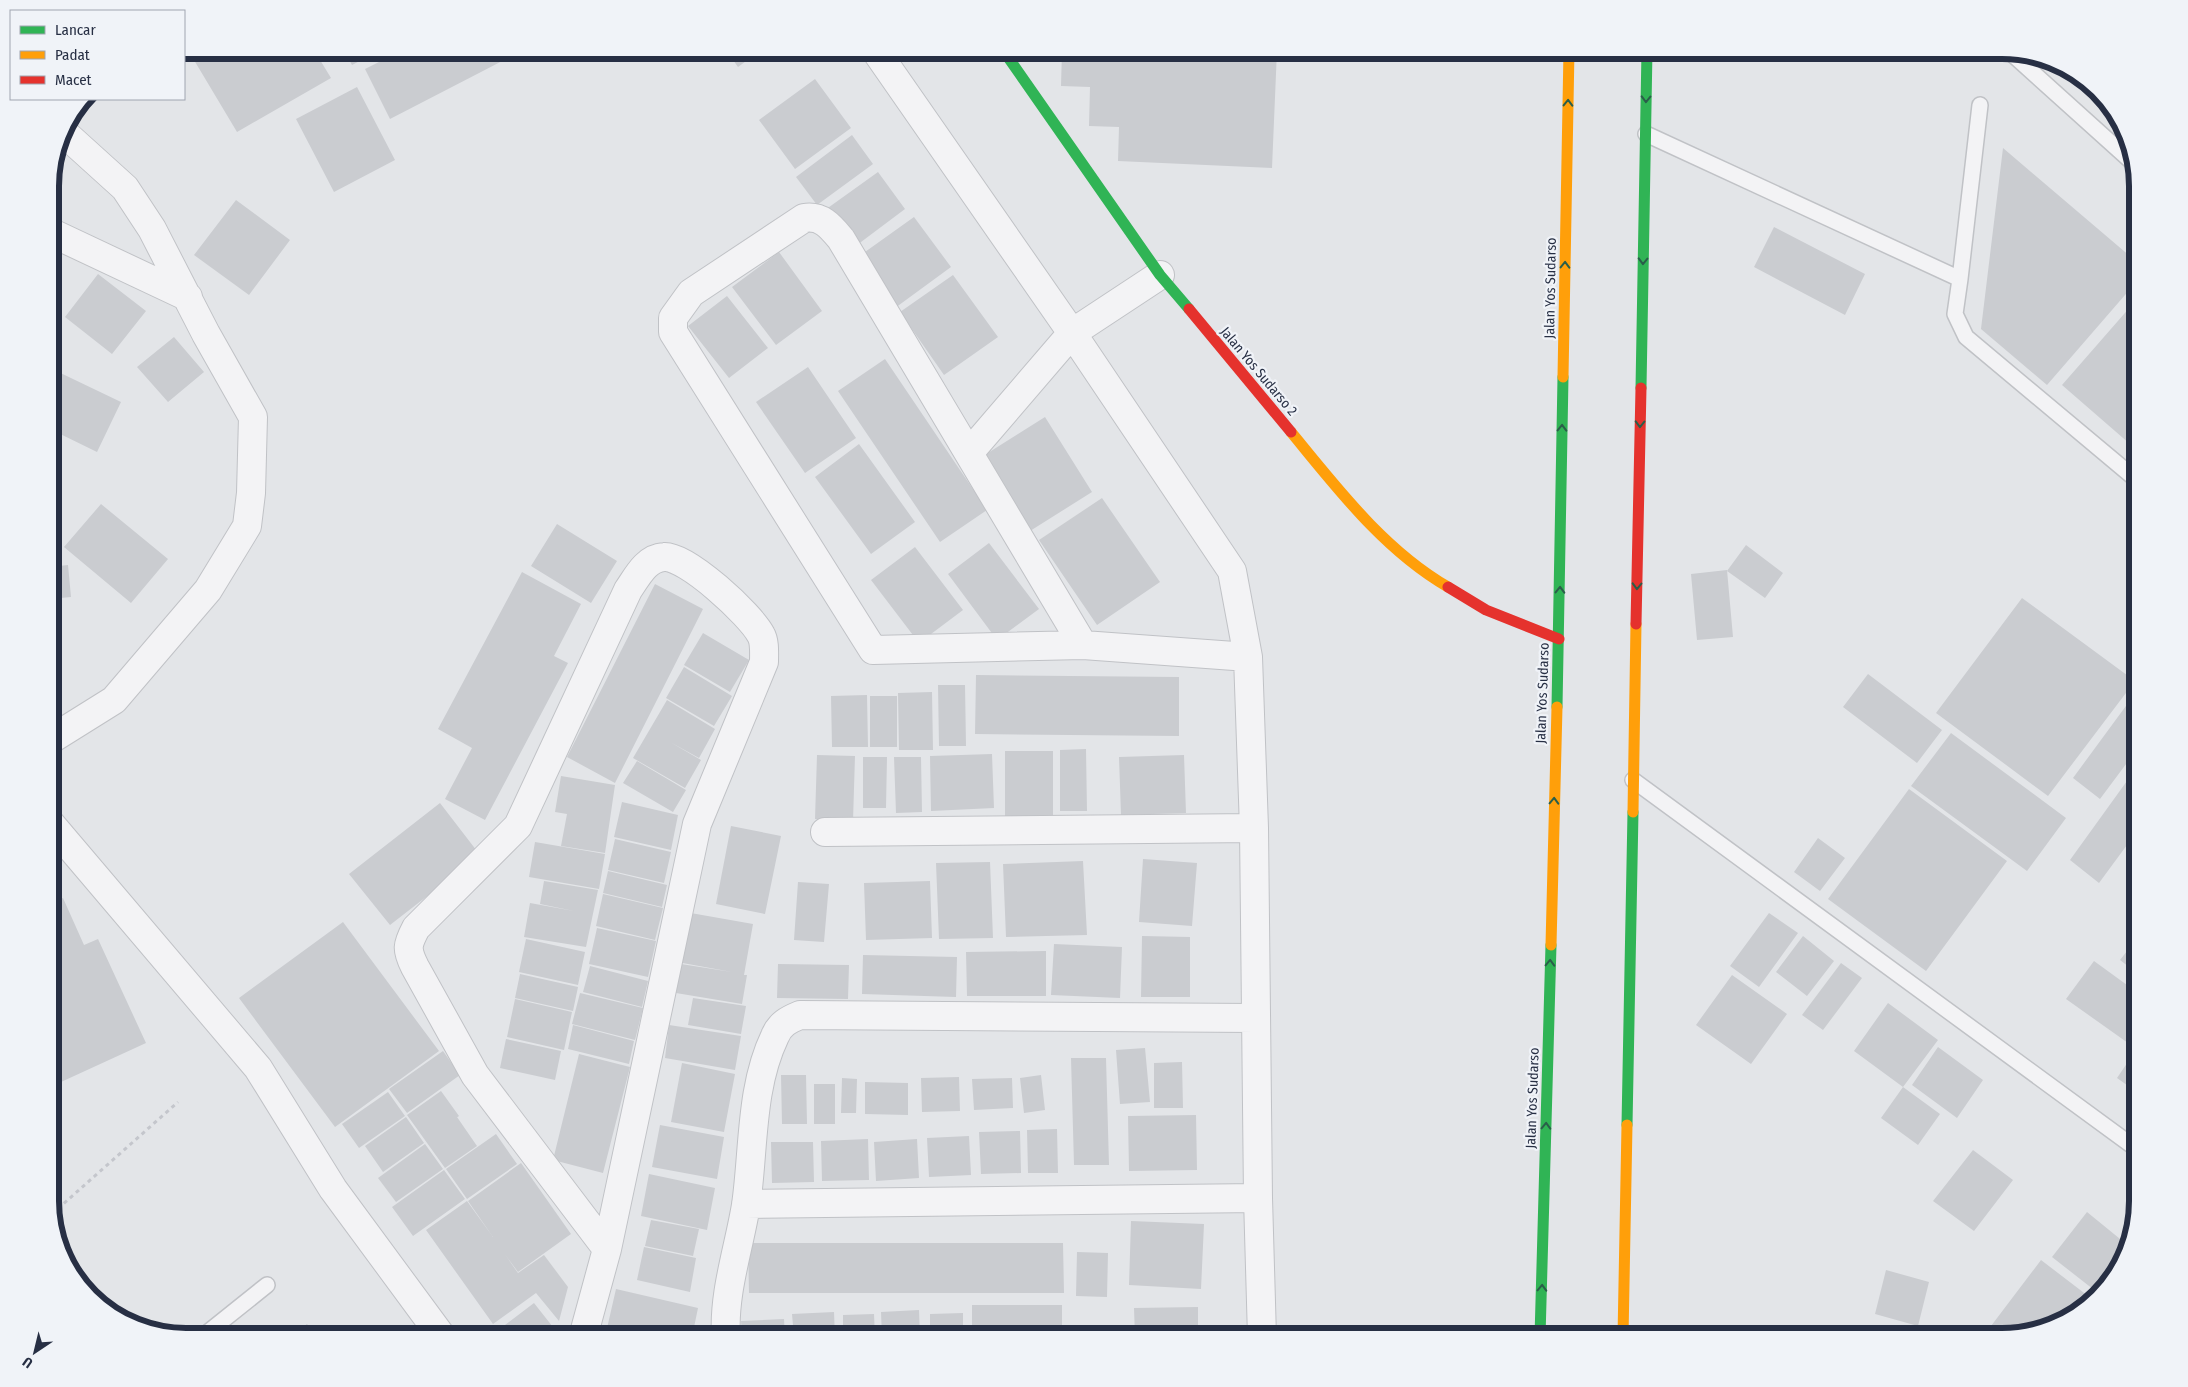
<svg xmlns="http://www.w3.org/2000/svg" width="2188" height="1387" font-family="'Fira Sans Condensed',sans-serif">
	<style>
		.building { fill: #caccd0 }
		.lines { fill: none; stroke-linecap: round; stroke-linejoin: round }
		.lane-casing { stroke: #c0c2c6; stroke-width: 18 }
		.street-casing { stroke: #c0c2c6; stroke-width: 30 }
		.path { stroke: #c4c6cc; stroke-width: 3; stroke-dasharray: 4 4; stroke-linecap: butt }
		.lane { stroke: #f3f3f5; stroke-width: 15 }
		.street { stroke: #f3f3f5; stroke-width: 28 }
		.fast { stroke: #30b455; stroke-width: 11 }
		.slow { stroke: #ff9f0a; stroke-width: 11 }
		.jam { stroke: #e5322d; stroke-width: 11 }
		.oneway { stroke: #2a5e4a }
		.labels { text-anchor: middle; stroke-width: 4.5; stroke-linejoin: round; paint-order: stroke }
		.street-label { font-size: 14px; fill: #272f44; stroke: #f0f3f8 }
		.rim { fill: none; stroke: #272f44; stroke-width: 6 }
	</style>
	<rect width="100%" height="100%" fill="#e3e5e8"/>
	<path class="building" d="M188 50H314L331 78 237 132Z
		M344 50H381L352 65Z
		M403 50H507L510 57 390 119 365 69Z
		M726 50H761L738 67Z
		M1062 50H1277L1272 168 1118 161 1119 127 1089 126 1090 87 1061 86Z
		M815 79 851 128 795 169 759 120Z
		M357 87 395 160 334 192 296 119Z
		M852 135 873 164 817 205 796 177Z
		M2003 148 2138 263V280L2047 385 1981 329Z
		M878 172 905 209 853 248 825 210Z
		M236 200 290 240 249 295 194 255Z
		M914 217 951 267 895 308 858 257Z
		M1774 227 1865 274 1845 315 1754 267Z
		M779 252 822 311 776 345 732 287Z
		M98 274 146 311 112 354 65 317Z
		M953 275 998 337 944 375 900 312Z
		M727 296 768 348 729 378 688 326Z
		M2138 298V451L2062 385Z
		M174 337 204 372 168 402 137 367Z
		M885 359 987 510 940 542 838 391Z
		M808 367 856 438 805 473 756 402Z
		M50 368 121 402 97 452 50 429Z
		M1045 417 1092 492 1030 531 983 456Z
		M859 444 915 522 871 554 815 477Z
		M50 454H59L60 519H50Z
		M1102 498 1160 582 1097 625 1039 540Z
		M101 504 168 559 131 603 64 547Z
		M557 524 617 561 591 603 531 566Z
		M989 543 1039 609 997 640 948 574Z
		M1746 545 1783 573 1765 598 1727 571Z
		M915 547 963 610 919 643 871 580Z
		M68 565 71 597 50 599V567Z
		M1727 570 1733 637 1697 640 1691 574Z
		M522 572 581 604 554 656 568 663 485 820 445 799 472 748 438 729Z
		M655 584 703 609 615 783 567 757Z
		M2022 598 2135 681 2048 796 1936 713Z
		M703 633 749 660 730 692 684 665Z
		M684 667 732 696 714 726 666 698Z
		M1868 674 1942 730 1917 763 1843 707Z
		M976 675 1179 677V736L975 734Z
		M938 685H965L966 746H939Z
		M932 692 933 750H899L898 693Z
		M867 695 868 747H832L831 696Z
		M2134 695 2138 698V748L2100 799 2073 778Z
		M870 696H897V747H870Z
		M667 700 715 729 699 758 670 742 701 760 685 788 633 758Z
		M1951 733 2066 818 2027 871 1911 786Z
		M1086 749 1087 811H1060V750Z
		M1005 751H1053V816H1005Z
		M992 754 994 808 931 811 930 756Z
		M817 755 855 756 853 821 815 819Z
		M1184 755 1186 813 1121 815 1119 757Z
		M863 757H887L886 808H863Z
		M894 757H921L922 812 896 813Z
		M637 761 686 790 673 812 623 783Z
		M2132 774 2138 778V830L2099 883 2070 860Z
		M561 776 615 785 605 853 561 846 567 814 555 812Z
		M1909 789 2007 861 1926 971 1828 899Z
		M622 802 678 815 671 850 614 837Z
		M440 803 480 855 390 925 349 874Z
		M731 826 781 836 765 914 716 904Z
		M1818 838 1845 858 1820 891 1794 872Z
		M615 839 671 852 664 883 608 870Z
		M535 842 605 854 599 889 529 877Z
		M1143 859 1197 863 1192 926 1139 922Z
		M1083 861 1087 935 1006 937 1003 864Z
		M990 862 993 938 939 939 936 863Z
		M608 871 667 885 662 907 603 893Z
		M544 881 598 890 586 947 524 937 530 903 574 911 540 904Z
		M930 881 932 938 866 940 864 883Z
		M798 882 829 884 824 942 794 940Z
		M603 894 663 908 655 940 596 926Z
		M63 898 84 945 98 939 146 1043 61 1082 50 1059V904Z
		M685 912 753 924 744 975H747L742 1004 676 993 681 964 732 972 677 962Z
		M1769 913 1798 933 1759 987 1730 966Z
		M343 922 439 1051 335 1127 239 998Z
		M597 928 656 941 648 977 589 964Z
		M1142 936 1190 937V997H1141Z
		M1803 936 1834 961 1807 996 1776 972Z
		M2138 937V974L2120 960Z
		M526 939 585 952 578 985 519 972Z
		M1054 944 1122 947 1120 998 1051 995Z
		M1046 951V996H967L966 952Z
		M863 955 957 957 956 997 862 994Z
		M2094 961 2138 993V1029L2128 1043 2066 999Z
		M1841 963 1862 978 1823 1030 1802 1015Z
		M778 964 849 965 848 999 777 998Z
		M590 966 648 981 642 1007 583 992Z
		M520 974 578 987 573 1011 515 998Z
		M1732 975 1787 1014 1751 1064 1696 1025Z
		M580 993 643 1008 635 1040 572 1024Z
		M693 998 746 1006 741 1034 688 1025Z
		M515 999 572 1012 564 1050 507 1037Z
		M1888 1003 1938 1040 1903 1087 1854 1051Z
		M573 1025 634 1041 629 1064 568 1049Z
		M669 1025 741 1036 735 1070 665 1058Z
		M506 1039 561 1051 555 1080 500 1068Z
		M1938 1047 1983 1080 1957 1118 1912 1085Z
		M2138 1047V1093L2117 1078Z
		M1145 1048 1150 1102 1120 1104 1116 1050Z
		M443 1051 460 1075 407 1113 389 1089Z
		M579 1054 630 1067 603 1173 553 1160Z
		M1071 1058H1106L1109 1165H1074Z
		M1182 1062 1183 1108H1154V1063Z
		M682 1063 735 1074 724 1132 671 1122Z
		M50 1071 56 1079 50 1083Z
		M781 1075H806L807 1124H782Z
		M1041 1075 1045 1110 1024 1113 1020 1078Z
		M959 1077 960 1111 922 1112 921 1078Z
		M842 1078 857 1079 856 1113H841Z
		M1012 1078 1013 1108 974 1110 972 1079Z
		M865 1082 908 1083V1115L865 1114Z
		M814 1084H835V1124H814Z
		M1903 1087 1940 1114 1918 1145 1881 1118Z
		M441 1091 459 1116 447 1124 457 1117 477 1146 445 1168 407 1115Z
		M388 1092 405 1116 359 1148 342 1124Z
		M1196 1115 1197 1170 1129 1171 1128 1116Z
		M406 1117 424 1143 383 1172 365 1146Z
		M660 1125 724 1137 717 1179 652 1167Z
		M1057 1129 1058 1173H1028L1027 1130Z
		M1020 1131 1021 1173 981 1174 979 1132Z
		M496 1134 517 1164 467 1199 446 1169Z
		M969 1136 971 1175 929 1177 927 1138Z
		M868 1139 869 1180 822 1181 821 1141Z
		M917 1139 919 1178 876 1181 874 1142Z
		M771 1142H813L814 1182 772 1183Z
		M425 1144 443 1169 396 1202 378 1178Z
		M1973 1150 2013 1180 1974 1231 1933 1201Z
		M521 1163 571 1234 518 1272 504 1253 518 1273 544 1255 568 1287 559 1321 536 1293 493 1324 426 1230 467 1201 493 1237 468 1201Z
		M444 1170 465 1199 413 1236 392 1207Z
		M649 1174 715 1188 707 1230 641 1216Z
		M2087 1212 2125 1243 2115 1276 2098 1293 2052 1257Z
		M651 1220 699 1229 693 1256 645 1246Z
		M1131 1221 1204 1224 1201 1289 1129 1285Z
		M748 1243H1063L1064 1293H749Z
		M644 1247 696 1258 690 1292 637 1280Z
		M1077 1252 1108 1253 1107 1297 1076 1296Z
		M2041 1260 2092 1299 2070 1319 2004 1337 1991 1326Z
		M1886 1270 1929 1282 1918 1326 1875 1314Z
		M616 1289 698 1308 692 1337H605Z
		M534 1303 560 1336 489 1337Z
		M972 1305H1062V1337H972Z
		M1198 1307V1337H1135L1134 1308Z
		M919 1310 920 1337H882L881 1312Z
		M834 1312 835 1337H794L792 1314Z
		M963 1313V1337H930V1314Z
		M874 1314 875 1337H843V1315Z
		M784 1319 785 1337H742L741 1321Z
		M307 1324 317 1337H290Z"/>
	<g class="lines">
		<g class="lane-casing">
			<path id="lane" d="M2010 52 2131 161
				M1646 134 1960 279 1955 314 1966 337 2138 481
				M1960 279 1980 105
				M1633 780 2138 1150
				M202 1337 267 1285"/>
		</g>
		<g class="street-casing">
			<path id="street" d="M879 50 878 54 1072 333 1232 571 1248 657 1254 828 1258 1198 1262 1337
				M50 232 188 297
				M969 453 1072 333 1160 275
				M1083 645 841 239C831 227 822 215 804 218L691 293 673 318V332L873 650 1083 645 1248 657
				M50 740 114 700 208 590 247 526 251 493 253 417 206 334 152 229 125 188 62 131
				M50 823 258 1068 333 1189 442 1337
				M825 832 1254 828
				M746 1204 1258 1198
				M583 1337 607 1249 475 1075 415 967C406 949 407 945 416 928L518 826 628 590C637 577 646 558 664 557 686 555 751 615 761 635 765 642 764 653 764 662L697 824 607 1249
				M726 1337C723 1293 739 1248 746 1205 754 1149 750 1088 775 1036 780 1024 788 1020 800 1015L1256 1018"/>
		</g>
		<path class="path" d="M52 1214 178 1102"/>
		<use href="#lane" class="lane"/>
		<use href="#street" class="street"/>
		<path class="fast" d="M1003 50 1160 275 1189 309
			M1641 388 1647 50
			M1557 707 1563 377
			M1627 1125 1633 812
			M1540 1337 1551 945"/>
		<path class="slow" d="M1563 377 1569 50
			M1291 432C1337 488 1384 550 1448 587
			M1633 812 1636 624
			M1551 945 1557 707
			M1623 1337 1627 1125"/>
		<path class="jam" d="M1189 309 1291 432
			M1448 587 1486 610 1559 639
			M1636 624 1641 388"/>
	</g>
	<defs><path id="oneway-chevron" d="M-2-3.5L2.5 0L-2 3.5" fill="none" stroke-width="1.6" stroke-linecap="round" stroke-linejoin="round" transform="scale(1.25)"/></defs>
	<g class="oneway">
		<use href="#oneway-chevron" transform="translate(1646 99) rotate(91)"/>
		<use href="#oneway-chevron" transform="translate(1568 103) rotate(-89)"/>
		<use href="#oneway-chevron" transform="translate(1643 261) rotate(91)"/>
		<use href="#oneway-chevron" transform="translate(1565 265) rotate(-89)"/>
		<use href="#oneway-chevron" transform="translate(1640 424) rotate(91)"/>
		<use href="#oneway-chevron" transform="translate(1562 428) rotate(-89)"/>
		<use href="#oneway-chevron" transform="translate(1637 586) rotate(91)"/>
		<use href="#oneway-chevron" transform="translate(1560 590) rotate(-89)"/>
		<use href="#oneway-chevron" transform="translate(1554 801) rotate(-88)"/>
		<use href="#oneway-chevron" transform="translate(1550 963) rotate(-88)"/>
		<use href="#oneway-chevron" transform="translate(1546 1126) rotate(-88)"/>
		<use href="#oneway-chevron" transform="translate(1542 1288) rotate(-88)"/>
	</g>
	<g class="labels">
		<g class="street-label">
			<text transform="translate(1550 288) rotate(-89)" y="5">Jalan Yos Sudarso</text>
			<text transform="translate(1259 371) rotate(50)" y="5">Jalan Yos Sudarso 2</text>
			<text transform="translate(1542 693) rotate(-88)" y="5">Jalan Yos Sudarso</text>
			<text transform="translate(1532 1098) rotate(-88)" y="5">Jalan Yos Sudarso</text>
		</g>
	</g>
	<path d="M0 0H2188V1387H0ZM186 59H2002A127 127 0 0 1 2129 186V1201A127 127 0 0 1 2002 1328H186A127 127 0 0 1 59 1201V186A127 127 0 0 1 186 59Z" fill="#f0f3f8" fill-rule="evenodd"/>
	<path class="rim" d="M186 59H2002A127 127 0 0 1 2129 186V1201A127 127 0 0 1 2002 1328H186A127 127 0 0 1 59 1201V186A127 127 0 0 1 186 59Z"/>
	<rect x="10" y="10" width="175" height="90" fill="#f0f3f8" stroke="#a0a5b0"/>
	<rect x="20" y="26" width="25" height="8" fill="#30b455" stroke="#a0a5b0"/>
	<text x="55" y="35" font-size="15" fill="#272f44">Lancar</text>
	<rect x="20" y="51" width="25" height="8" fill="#ff9f0a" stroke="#a0a5b0"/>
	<text x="55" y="60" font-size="15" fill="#272f44">Padat</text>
	<rect x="20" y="76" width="25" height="8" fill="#e5322d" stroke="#a0a5b0"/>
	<text x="55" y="85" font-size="15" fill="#272f44">Macet</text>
	<g transform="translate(35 1352) rotate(215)" stroke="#f0f3f8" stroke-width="4" paint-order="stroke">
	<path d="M0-4L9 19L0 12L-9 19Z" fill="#272f44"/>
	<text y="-8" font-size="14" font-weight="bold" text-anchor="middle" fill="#272f44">U</text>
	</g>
</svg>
